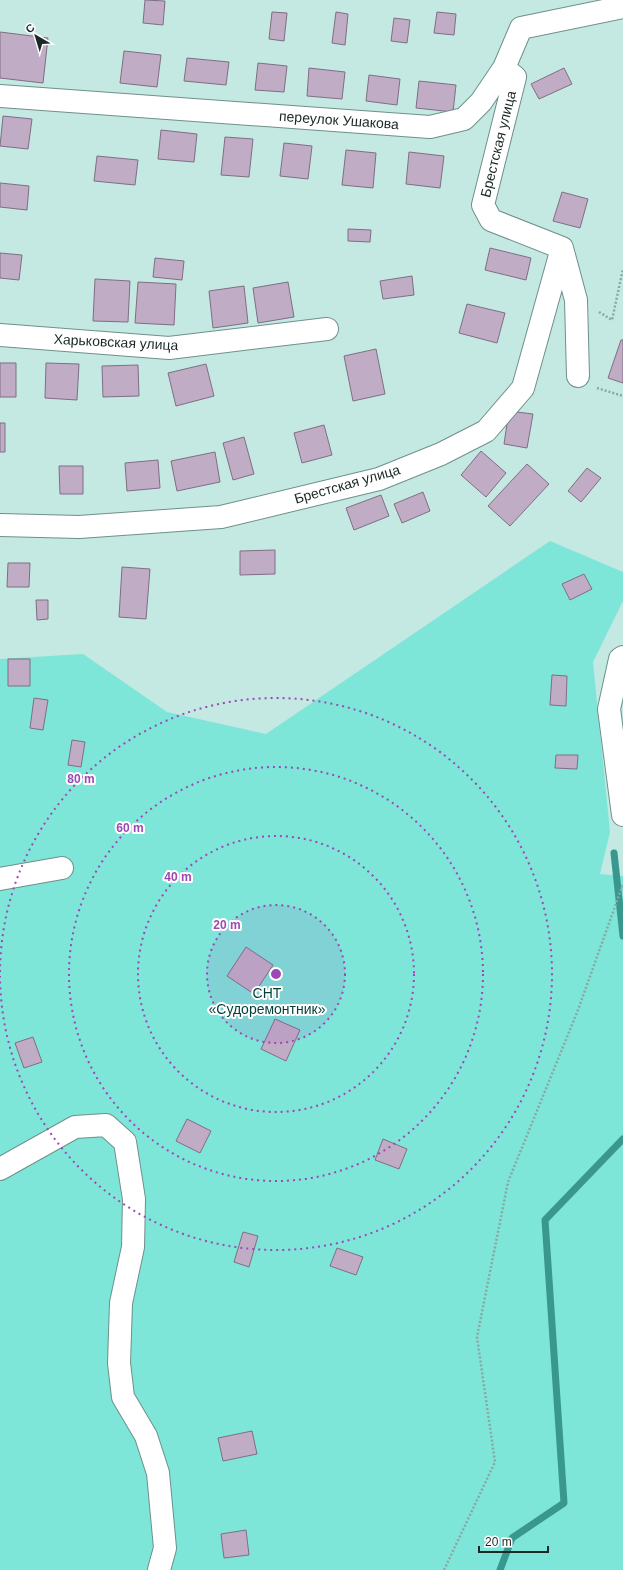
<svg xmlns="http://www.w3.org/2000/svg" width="623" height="1570" font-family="Arial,sans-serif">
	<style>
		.green { fill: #7ee5d9 }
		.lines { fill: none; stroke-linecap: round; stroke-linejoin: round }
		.stream { stroke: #39988e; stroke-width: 7 }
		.building { fill: #c0adc5; stroke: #7f6e83 }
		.minor-casing { stroke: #6e908b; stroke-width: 24 }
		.path { stroke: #8ba7a3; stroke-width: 2.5; stroke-dasharray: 2 2; stroke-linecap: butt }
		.minor { stroke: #fff; stroke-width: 22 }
		.ring { fill: none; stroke: #9e48b5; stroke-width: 2; stroke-dasharray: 2 4 }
		.labels { text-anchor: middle; stroke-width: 4; stroke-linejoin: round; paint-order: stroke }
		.street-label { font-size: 14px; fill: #1a2826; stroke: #fff }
		.park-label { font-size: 14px; fill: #033f39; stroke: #fff }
		.centre { fill: #9e48b5; stroke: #fff; stroke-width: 2 }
		.ring-label { font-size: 12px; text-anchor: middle; font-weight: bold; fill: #9e48b5; stroke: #fff; stroke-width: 4; stroke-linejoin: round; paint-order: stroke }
	</style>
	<rect width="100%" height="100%" fill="#c4e8e2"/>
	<path class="green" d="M550 541 623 572V601L593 662 610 832 600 874 623 876V1570H0V659L83 654 167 712 266 734Z"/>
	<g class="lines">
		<path class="stream" d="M614 853 623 936
			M500 1570 512 1538 564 1503 545 1220 623 1139"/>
	</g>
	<path class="building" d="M145 0 165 1 163 25 143 23Z
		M272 12 287 13 284 41 269 39Z
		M336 12 348 14 345 45 332 43Z
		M437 12 456 14 454 35 434 33Z
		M394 18 410 20 407 43 391 41Z
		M0 32 48 38 43 83 0 78Z
		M124 51 161 55 157 87 120 83Z
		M187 58 229 62 226 85 184 81Z
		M258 63 287 66 284 92 255 90Z
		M309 68 345 72 342 99 307 96Z
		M564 68 572 84 539 99 531 84Z
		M369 75 400 79 397 105 366 101Z
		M419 81 456 85 453 112 416 108Z
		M3 116 32 119 28 149 0 146Z
		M161 130 197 134 194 162 158 159Z
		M225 137 253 139 249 177 221 175Z
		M284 143 312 146 308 179 280 176Z
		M346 150 376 153 373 188 342 185Z
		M409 152 444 156 440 188 406 184Z
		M97 156 138 160 135 185 94 181Z
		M0 183 29 186 27 210 0 207Z
		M562 192 588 199 580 228 553 221Z
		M348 229 371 230 370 242 348 241Z
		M490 248 531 258 526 280 485 270Z
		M0 253 22 255 19 280 0 278Z
		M155 258 184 261 182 280 153 277Z
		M412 276 414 295 383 299 380 281Z
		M95 279 130 281 128 322 93 321Z
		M138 282 176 284 174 325 135 323Z
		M288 282 294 317 258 323 253 288Z
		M244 286 248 323 213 328 209 291Z
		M467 304 505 313 497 343 459 333Z
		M621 340H623V383L608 378Z
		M376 349 385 394 353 401 344 356Z
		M0 363H16V397H0Z
		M46 363 79 364 77 400 45 398Z
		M206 364 214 396 176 406 168 373Z
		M138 365 139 396 103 397 102 366Z
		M509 411 533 414 527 448 504 444Z
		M0 423H5V452H0Z
		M324 425 332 455 302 463 294 433Z
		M244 437 254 474 233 480 223 443Z
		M481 451 506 473 486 497 461 475Z
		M215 452 220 482 177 491 171 461Z
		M158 460 160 488 127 491 125 463Z
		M527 464 549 484 510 526 488 506Z
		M59 466H83V494H60Z
		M587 468 601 478 581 502 568 491Z
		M423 492 430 511 402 523 394 504Z
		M381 495 389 516 354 530 346 508Z
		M275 550V574L240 575V551Z
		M8 563H30L29 587H7Z
		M122 567 150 569 146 619 119 617Z
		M584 574 592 589 570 600 562 584Z
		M36 600H48V619L37 620Z
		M8 659H30V686H8Z
		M552 675 567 676 566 706 550 705Z
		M34 698 48 700 43 730 30 728Z
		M72 740 85 742 81 767 68 765Z
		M556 755H578L577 769 555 768Z
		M246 947 273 965 254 994 227 976Z
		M275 1019 300 1030 286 1061 261 1049Z
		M33 1037 42 1062 24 1068 15 1043Z
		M187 1119 211 1131 200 1153 176 1141Z
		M383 1139 407 1149 399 1169 375 1160Z
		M243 1232 258 1236 249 1267 234 1262Z
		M337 1248 363 1257 356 1275 330 1266Z
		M252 1431 257 1454 223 1461 218 1438Z
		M246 1530 249 1555 224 1558 221 1534Z"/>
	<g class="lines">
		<g class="minor-casing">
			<path id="minor" d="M504 68 515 77 483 205 491 220 562 248 576 300 578 376
				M0 96 430 127 464 119 481 102 504 68 521 28 623 7
				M0 335 169 348 327 329
				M0 525 79 527 221 517 379 479 441 454 486 431 523 388 562 248
				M623 657 620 659 609 709 623 815
				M0 879 62 868
				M0 1169 75 1127 106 1125 125 1142 134 1199 133 1247 121 1303 119 1363 123 1397 146 1436 158 1473 165 1548 159 1570"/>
		</g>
		<path class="path" d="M599 312 612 320 623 269
			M597 388 623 396
			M444 1570 495 1462 477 1337 508 1182 578 1010 623 884"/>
		<use href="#minor" class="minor"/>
	</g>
	<circle cx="276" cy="974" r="69" fill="#9e48b5" fill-opacity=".12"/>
	<g class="ring">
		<circle cx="276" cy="974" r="69"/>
		<circle cx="276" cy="974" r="138"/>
		<circle cx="276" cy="974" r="207"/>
		<path d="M0 972A276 276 0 1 1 0 976"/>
	</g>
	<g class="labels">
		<g class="street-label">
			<text transform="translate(339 120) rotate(4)" y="5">переулок Ушакова</text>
			<text transform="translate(498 144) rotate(-76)" y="5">Брестская улица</text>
			<text transform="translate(116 342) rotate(3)" y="5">Харьковская улица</text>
			<text transform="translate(347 484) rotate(-16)" y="5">Брестская улица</text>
		</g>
		<g class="park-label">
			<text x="267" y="998">СНТ<tspan x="267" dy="16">«Судоремонтник»</tspan></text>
		</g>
	</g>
	<circle cx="276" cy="974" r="6" class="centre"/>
	<g class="ring-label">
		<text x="81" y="783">80 m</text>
		<text x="130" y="832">60 m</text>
		<text x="178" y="881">40 m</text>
		<text x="227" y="929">20 m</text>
	</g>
	<g transform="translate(36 36) rotate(322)" stroke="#ffffff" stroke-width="3" paint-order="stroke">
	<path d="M0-3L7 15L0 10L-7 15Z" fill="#1a2826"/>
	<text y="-6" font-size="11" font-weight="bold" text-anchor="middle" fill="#1a2826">С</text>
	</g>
	<path d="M479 1546v6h69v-6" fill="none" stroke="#1a2826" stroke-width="2"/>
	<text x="485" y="1546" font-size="12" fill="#1a2826" stroke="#ffffff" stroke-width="3" paint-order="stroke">20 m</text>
</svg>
